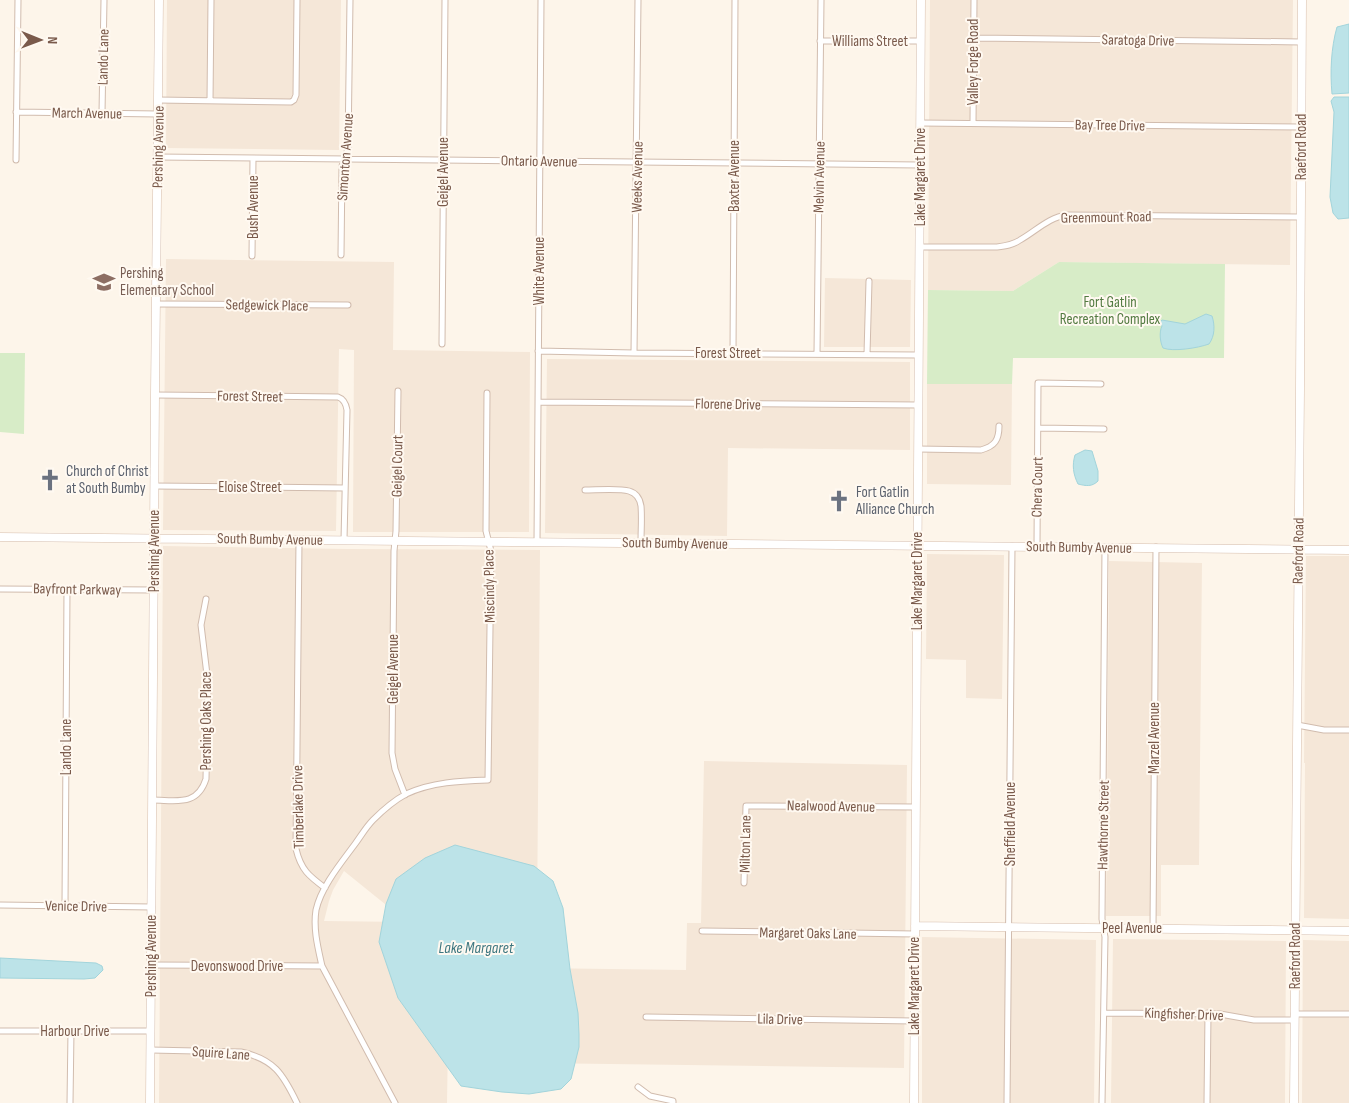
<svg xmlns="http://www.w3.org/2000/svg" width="1349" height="1103" font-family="'Sofia Sans Condensed',sans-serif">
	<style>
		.residential { fill: #f5e7d8; fill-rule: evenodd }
		.green { fill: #d7ecc7 }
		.water { fill: #bce3e8; stroke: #a2d4db }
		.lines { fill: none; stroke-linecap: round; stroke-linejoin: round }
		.street-casing { stroke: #d1bcae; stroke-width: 7 }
		.secondary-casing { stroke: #d6beae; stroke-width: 9 }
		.street { stroke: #fff; stroke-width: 5 }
		.secondary { stroke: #fff; stroke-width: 8 }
		.labels { text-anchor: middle; stroke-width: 4; stroke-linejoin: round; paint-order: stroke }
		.street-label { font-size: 15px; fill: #7a5a4b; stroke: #fff9f1 }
		.education-label { font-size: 15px; fill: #785e54; stroke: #fff9f1; text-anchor: start }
		.park-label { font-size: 15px; fill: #527a40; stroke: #fff9f1 }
		.worship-label { font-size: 15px; fill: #5b616d; stroke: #fff9f1; text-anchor: start }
		.water-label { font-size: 16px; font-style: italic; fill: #3d767f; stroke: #fff9f1 }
	</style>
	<rect width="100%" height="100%" fill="#fdf5ea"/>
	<path class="residential" d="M167 0H341L339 150 166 148Z
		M930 0H1293L1290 265 1059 262 1013 291 928 290Z
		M166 259 394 262 393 350 530 352 529 532H353L354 350 339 349 336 531 163 530Z
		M825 278 911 280 910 347H824Z
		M547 359 910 362V450L728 448 727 536 545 533Z
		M927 384H1012L1011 485 927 484Z
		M163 546 347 549 540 550 537 922H450L447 1103H159ZM344 871 406 921V922L324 921 329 901 333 890Z
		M927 554 1004 555 1002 699 966 698V660L926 659Z
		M1306 556H1349V919L1304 918 1305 763H1304Z
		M1109 561 1202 563 1199 865H1161V916H1106Z
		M704 761 907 765 904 1068 533 1063 534 968 686 970 687 923H701Z
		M922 937 1096 940 1094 1103H922Z
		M1113 939 1286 941 1285 1103H1111Z
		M1303 940 1349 941V1103H1302Z"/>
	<path class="green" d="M1059 262 1225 264 1224 358H1013L1012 384H927L928 290 1013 291Z
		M0 353H25L24 434 0 432Z"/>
	<path class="water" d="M1349 24V93L1332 94C1330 72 1331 48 1337 27Z
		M1334 97H1349V218L1338 219 1333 213 1330 197 1334 112 1331 101Z
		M1206 314 1212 316C1215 325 1215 336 1209 344 1198 348 1173 352 1163 348 1160 342 1159 332 1162 326L1160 322 1162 320 1185 324Z
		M1085 450 1092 451 1098 471V481C1092 487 1086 486 1078 484 1073 474 1072 465 1075 455Z
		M455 845 534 866 553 881 563 908 570 969 578 1013 579 1034V1047L571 1079 561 1089 529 1094 502 1092 461 1086 398 998 379 942 386 904 396 879 425 858Z
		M0 958 96 963 102 966 103 970 95 978 84 979 0 978Z"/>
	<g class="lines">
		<g class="street-casing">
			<path id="street" d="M974 38 1301 42
				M820 41H920
				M158 100 291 102 294 100 296 95 297 0
				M210 101 211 0
				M16 112 158 114
				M102 113 104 0
				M920 123 1301 127
				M973 123 974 0
				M158 157 919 165
				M16 160 18 0
				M919 247H997C1005 246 1013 245 1020 240 1036 231 1049 217 1067 215L1301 217
				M341 255 342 166 348 149 350 0
				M252 256 253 158
				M156 304 348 305
				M442 344 445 0
				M538 351 634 353 918 355
				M634 353 638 0
				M733 353 735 0
				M817 354 821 0
				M867 354 869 281
				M398 391 396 531 394 551 392 753 395 769 405 795
				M155 395 338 397C344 399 346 404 347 410L344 540
				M538 402 918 405
				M1038 428 1104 429
				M918 449 981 450C995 446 999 440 999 426
				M154 486 345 488
				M585 490C596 490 619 488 629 491 636 493 640 499 641 506 642 518 641 530 641 542
				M299 540 296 849C301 870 309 876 325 888
				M537 542 541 0
				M1037 546 1038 383 1101 384
				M0 589 154 590
				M1297 725 1324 730H1349
				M152 800C176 800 197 807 206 779L208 683 201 625 206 599
				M744 883 746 806 915 807
				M0 905 152 907
				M65 905 67 589
				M1153 928 1156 547
				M702 931 915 934
				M151 965 322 966
				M1104 1013 1220 1014 1254 1020H1294
				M1294 1014H1349
				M646 1017 914 1021
				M0 1031H151
				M151 1050 241 1052C274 1059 283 1074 297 1103
				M638 1087 650 1096 673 1101V1103
				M70 1103 71 1031
				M395 1103 322 966C318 948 313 929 316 910 321 887 341 863 355 844 361 836 366 827 373 820 382 811 395 800 406 794 432 782 460 781 488 780L491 551 486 531 487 393
				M1007 1103 1012 546
				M1102 1103 1105 937 1102 919 1105 547
				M1207 1103 1208 1013"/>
		</g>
		<g class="secondary-casing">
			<path id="secondary" d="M0 537 1349 550
				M915 926 1349 931
				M150 1103 155 394 159 0
				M914 1103 921 0
				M1294 1103 1300 389 1302 0"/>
		</g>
		<use href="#street" class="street"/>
		<use href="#secondary" class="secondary"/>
	</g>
	<defs>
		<g id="school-bare" transform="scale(1.725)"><path d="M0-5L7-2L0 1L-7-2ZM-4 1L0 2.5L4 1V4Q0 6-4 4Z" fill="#8d6e63" stroke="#fff9f1" stroke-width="2.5" paint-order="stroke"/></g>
		<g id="church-bare" transform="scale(1.725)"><path d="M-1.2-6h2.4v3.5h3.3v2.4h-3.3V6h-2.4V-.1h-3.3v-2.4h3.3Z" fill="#6b7280" stroke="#fff9f1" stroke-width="2.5" paint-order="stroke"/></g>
	</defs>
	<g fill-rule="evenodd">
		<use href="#school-bare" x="104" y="282"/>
		<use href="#church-bare" x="50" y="480"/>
		<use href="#church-bare" x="839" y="501"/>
	</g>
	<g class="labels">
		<g class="street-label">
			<text transform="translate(1138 40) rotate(1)" y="5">Saratoga Drive</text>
			<text x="870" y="46">Williams Street</text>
			<text transform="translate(103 57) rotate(-89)" y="5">Lando Lane</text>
			<text transform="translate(973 62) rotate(-90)" y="5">Valley Forge Road</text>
			<text transform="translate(87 113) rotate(1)" y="5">March Avenue</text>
			<text transform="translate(1110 125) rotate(1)" y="5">Bay Tree Drive</text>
			<text transform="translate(158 147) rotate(-89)" y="5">Pershing Avenue</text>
			<text transform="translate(1301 147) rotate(-90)" y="5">Raeford Road</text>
			<text transform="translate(345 157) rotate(-86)" y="5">Simonton Avenue</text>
			<text transform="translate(539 161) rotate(1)" y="5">Ontario Avenue</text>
			<text transform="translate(443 172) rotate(-90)" y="5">Geigel Avenue</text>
			<text transform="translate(734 176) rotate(-90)" y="5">Baxter Avenue</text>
			<text transform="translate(637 177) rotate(-89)" y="5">Weeks Avenue</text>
			<text transform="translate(819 177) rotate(-89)" y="5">Melvin Avenue</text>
			<text transform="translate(920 177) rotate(-90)" y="5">Lake Margaret Drive</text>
			<text transform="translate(253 207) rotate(-90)" y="5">Bush Avenue</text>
			<text transform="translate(1106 217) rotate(-1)" y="5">Greenmount Road</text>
			<text transform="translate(539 271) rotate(-90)" y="5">White Avenue</text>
			<text transform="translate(267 305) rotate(1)" y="5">Sedgewick Place</text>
			<text x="728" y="358">Forest Street</text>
			<text transform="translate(250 396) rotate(1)" y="5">Forest Street</text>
			<text transform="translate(728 404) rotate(1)" y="5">Florene Drive</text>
			<text transform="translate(397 466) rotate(-89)" y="5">Geigel Court</text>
			<text x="250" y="492">Eloise Street</text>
			<text transform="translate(1037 487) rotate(-89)" y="5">Chera Court</text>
			<text transform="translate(270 539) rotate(1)" y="5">South Bumby Avenue</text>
			<text transform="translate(675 543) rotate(1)" y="5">South Bumby Avenue</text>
			<text transform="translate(1079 547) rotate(1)" y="5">South Bumby Avenue</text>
			<text transform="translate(154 551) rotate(-90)" y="5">Pershing Avenue</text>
			<text transform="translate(1298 551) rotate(-89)" y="5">Raeford Road</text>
			<text transform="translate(917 581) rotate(-90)" y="5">Lake Margaret Drive</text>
			<text transform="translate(489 586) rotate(-91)" y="5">Miscindy Place</text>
			<text transform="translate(77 589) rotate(1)" y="5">Bayfront Parkway</text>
			<text transform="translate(393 669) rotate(-90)" y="5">Geigel Avenue</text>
			<text transform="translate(206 721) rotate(-90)" y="5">Pershing Oaks Place</text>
			<text transform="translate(1154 738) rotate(-90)" y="5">Marzel Avenue</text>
			<text transform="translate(66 747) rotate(-90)" y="5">Lando Lane</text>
			<text transform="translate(831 806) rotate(1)" y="5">Nealwood Avenue</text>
			<text transform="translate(298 807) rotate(-91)" y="5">Timberlake Drive</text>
			<text transform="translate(1010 824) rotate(-90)" y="5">Sheffield Avenue</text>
			<text transform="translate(1103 825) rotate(-89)" y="5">Hawthorne Street</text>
			<text transform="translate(745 844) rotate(-89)" y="5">Milton Lane</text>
			<text transform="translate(76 906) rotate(1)" y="5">Venice Drive</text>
			<text x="1132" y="933">Peel Avenue</text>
			<text transform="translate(808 933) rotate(1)" y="5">Margaret Oaks Lane</text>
			<text transform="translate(151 956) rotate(-90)" y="5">Pershing Avenue</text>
			<text transform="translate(1295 956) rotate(-90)" y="5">Raeford Road</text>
			<text x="237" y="971">Devonswood Drive</text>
			<text transform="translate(914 986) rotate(-90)" y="5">Lake Margaret Drive</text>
			<text transform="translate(1184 1014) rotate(2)" y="5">Kingfisher Drive</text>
			<text transform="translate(780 1019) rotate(1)" y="5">Lila Drive</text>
			<text x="75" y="1036">Harbour Drive</text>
			<text transform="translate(221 1053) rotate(4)" y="5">Squire Lane</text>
		</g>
		<g class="education-label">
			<text x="120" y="278">Pershing<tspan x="120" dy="17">Elementary School</tspan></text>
		</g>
		<g class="park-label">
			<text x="1110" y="307">Fort Gatlin<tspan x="1110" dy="17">Recreation Complex</tspan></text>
		</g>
		<g class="worship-label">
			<text x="66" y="476">Church of Christ<tspan x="66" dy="17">at South Bumby</tspan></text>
			<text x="856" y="497">Fort Gatlin<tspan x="856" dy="17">Alliance Church</tspan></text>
		</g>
		<g class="water-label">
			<text x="476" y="953">Lake Margaret</text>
		</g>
	</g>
	<g transform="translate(40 40) rotate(91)" stroke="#fff9f1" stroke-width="4" paint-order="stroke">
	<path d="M0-4L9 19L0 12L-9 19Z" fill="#7a5a4b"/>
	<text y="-8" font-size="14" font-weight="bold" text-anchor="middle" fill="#7a5a4b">N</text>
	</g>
</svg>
